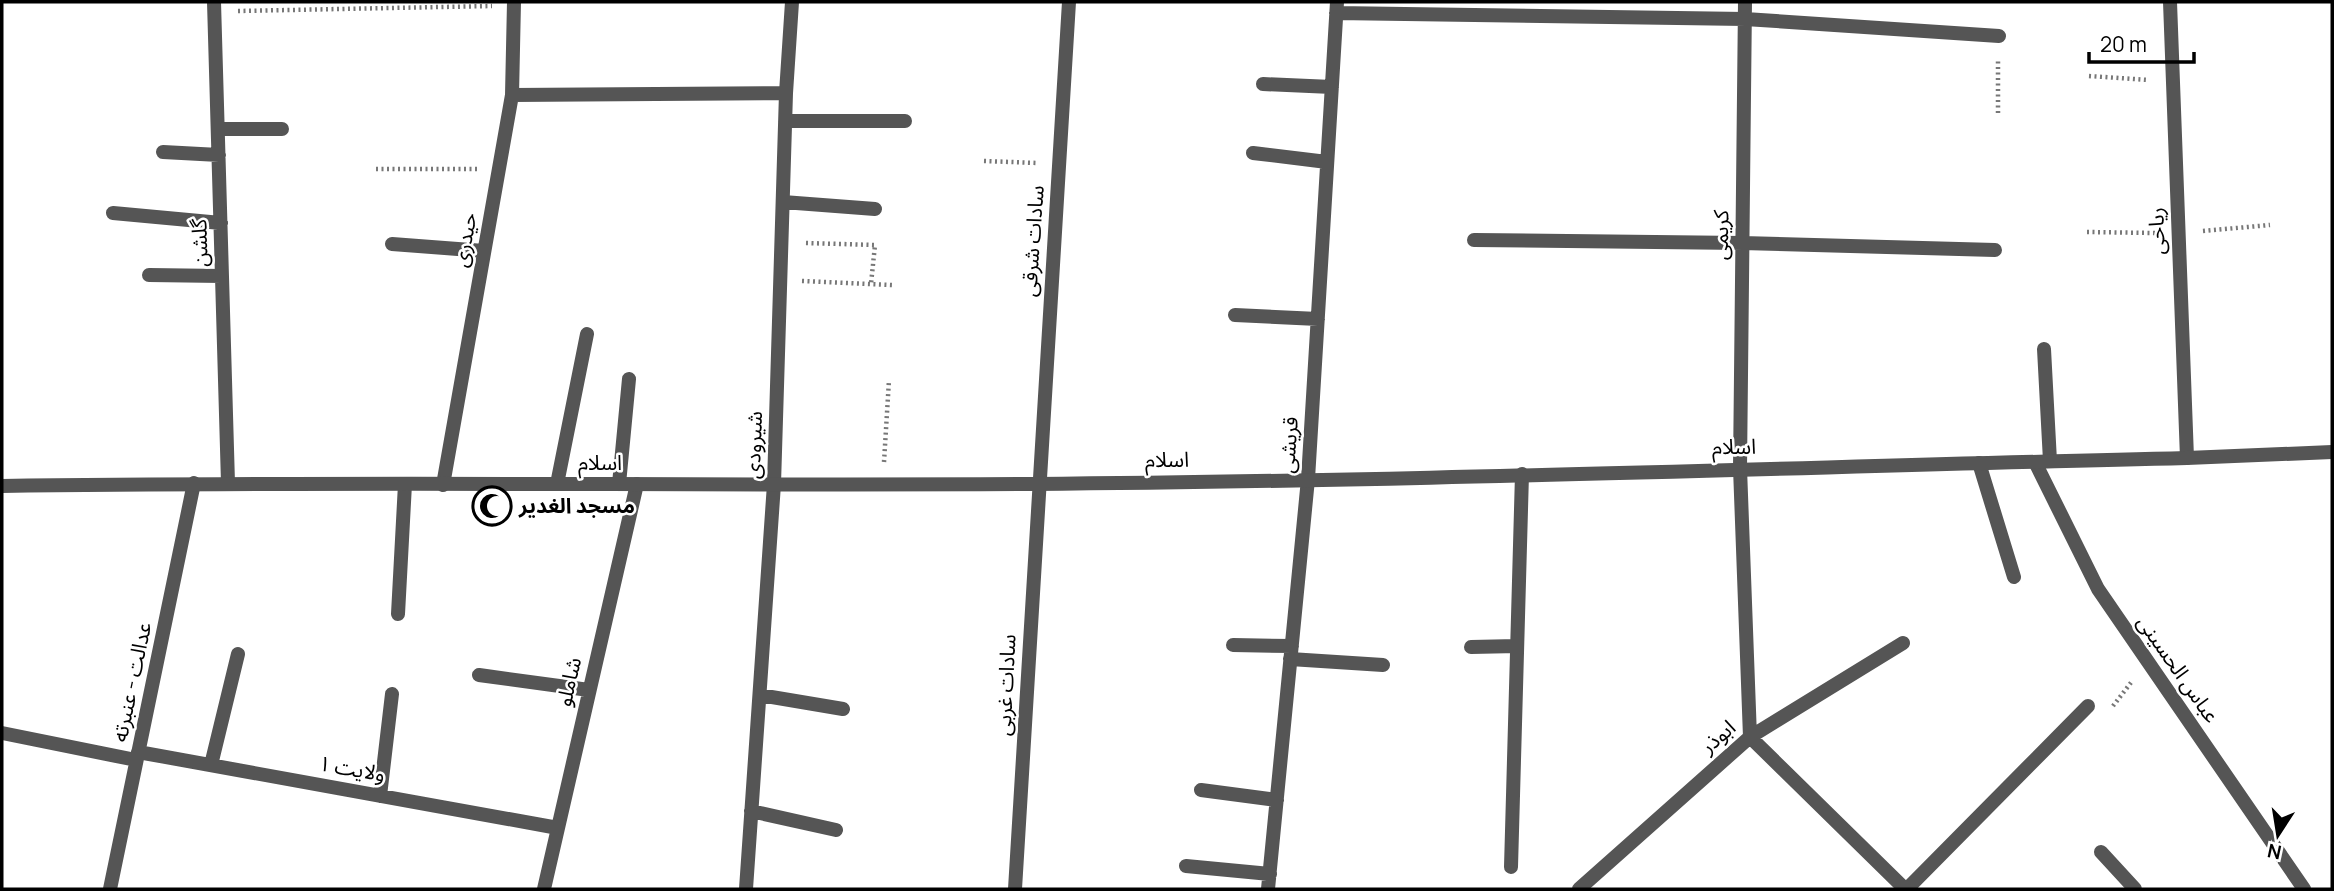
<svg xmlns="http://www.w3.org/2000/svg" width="2334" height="891" font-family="Manrope,'Noto Sans Arabic',sans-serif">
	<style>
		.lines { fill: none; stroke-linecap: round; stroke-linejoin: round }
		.path { stroke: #777; stroke-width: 4.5; stroke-dasharray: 2 3.5; stroke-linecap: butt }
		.minor { stroke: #555; stroke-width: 14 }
		.tertiary { stroke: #555; stroke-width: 14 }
		.labels { text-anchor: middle; stroke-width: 5; stroke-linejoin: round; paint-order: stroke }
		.street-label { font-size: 21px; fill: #000; stroke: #fff }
		.poi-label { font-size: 21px; font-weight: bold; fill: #000; stroke: #fff; text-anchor: start }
	</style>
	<rect width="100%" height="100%" fill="#fff"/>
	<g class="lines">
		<path class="path" d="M238 11 492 6
			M2089 76 2148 80
			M1998 113V58
			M984 161 1037 163
			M376 169H477
			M2203 231 2270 225
			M2087 232 2156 233
			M806 243 875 245 871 284
			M802 281 892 285
			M884 462 889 380
			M2113 706 2133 680"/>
		<path class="minor" d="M214 2 228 483
			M1745 2 1740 468 1750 737
			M2170 2 2187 458
			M1336 13 1745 19 1999 36
			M1263 84 1332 87
			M512 95 786 93
			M785 121H905
			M218 129H282
			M163 152 219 155
			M1253 153 1327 162
			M783 202 875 209
			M113 213 221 223
			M1474 240 1742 243 1995 250
			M392 244 484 251
			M149 275 222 276
			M1235 315 1318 319
			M2044 349 2050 461
			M2035 462 2098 589 2304 889
			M1979 463 2014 577
			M557 484 587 334
			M619 484 629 379
			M443 485 512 95 514 2
			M398 614 405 484
			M1233 645 1292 646
			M1471 647 1517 646
			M1290 659 1383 665
			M479 675 589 690
			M760 695 843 709
			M2 733 136 760
			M1750 737 1905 889
			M138 752 558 828
			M211 765 238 654
			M1201 790 1277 800
			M380 796 392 694
			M751 811 836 830
			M2101 852 2135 889
			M1186 866 1270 874
			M1511 867 1522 474
			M110 889 194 483
			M544 889 637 484
			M746 889 774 484 786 93 792 2
			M1015 889 1069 2
			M1268 889 1308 479 1337 2
			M1579 889 1750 737 1903 643
			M1907 889 2088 706"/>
		<path class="tertiary" d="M2 486C346 481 690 486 1034 484 1418 481 1803 467 2187 458L2332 452"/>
	</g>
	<defs>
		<g id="mosque-ring" transform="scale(2.0125)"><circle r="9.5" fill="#fff" stroke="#000" stroke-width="1.5"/><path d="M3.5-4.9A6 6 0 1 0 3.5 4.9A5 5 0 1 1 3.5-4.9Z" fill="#000"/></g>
	</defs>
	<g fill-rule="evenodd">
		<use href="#mosque-ring" x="492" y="506"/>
	</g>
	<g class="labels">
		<g class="street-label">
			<text transform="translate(2157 231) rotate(-92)" y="7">ریاحی</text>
			<text transform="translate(1721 235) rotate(-89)" y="7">کریمی</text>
			<text transform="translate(465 240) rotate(-80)" y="7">حیدری</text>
			<text transform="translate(1033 241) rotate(-86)" y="7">سادات شرقی</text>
			<text transform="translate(200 243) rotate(-92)" y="7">گلشن</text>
			<text transform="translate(754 445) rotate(-88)" y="7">شیرودی</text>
			<text transform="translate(1289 445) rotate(-86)" y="7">قریشی</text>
			<text transform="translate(1734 447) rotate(-1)" y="7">اسلام</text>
			<text transform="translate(1167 460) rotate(-1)" y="7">اسلام</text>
			<text x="600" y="470">اسلام</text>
			<text transform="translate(2178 669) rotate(55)" y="7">عباس الحسینی</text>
			<text transform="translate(132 682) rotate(-78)" y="7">عدالت - عنبرته</text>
			<text transform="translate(569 682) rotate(-77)" y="7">شاملو</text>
			<text transform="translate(1006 685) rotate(-87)" y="7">سادات غربی</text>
			<text transform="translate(1718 737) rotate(-41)" y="7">ابوذر</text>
			<text transform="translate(352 769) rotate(10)" y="7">ولایت ۱</text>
		</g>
		<g class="poi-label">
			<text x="519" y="513">مسجد الغدیر</text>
		</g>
	</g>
	<rect width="2334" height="891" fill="none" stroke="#000000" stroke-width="7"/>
	<g transform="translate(2278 835) rotate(192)" stroke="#ffffff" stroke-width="5" paint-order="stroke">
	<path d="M0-5L12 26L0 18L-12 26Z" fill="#000000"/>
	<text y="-10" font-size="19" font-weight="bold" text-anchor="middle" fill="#000000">N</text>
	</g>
	<path d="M2089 52v10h105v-10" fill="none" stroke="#000000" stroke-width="3.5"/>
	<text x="2100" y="52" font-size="21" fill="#000000" stroke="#ffffff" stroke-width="5" paint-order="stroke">20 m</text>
</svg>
